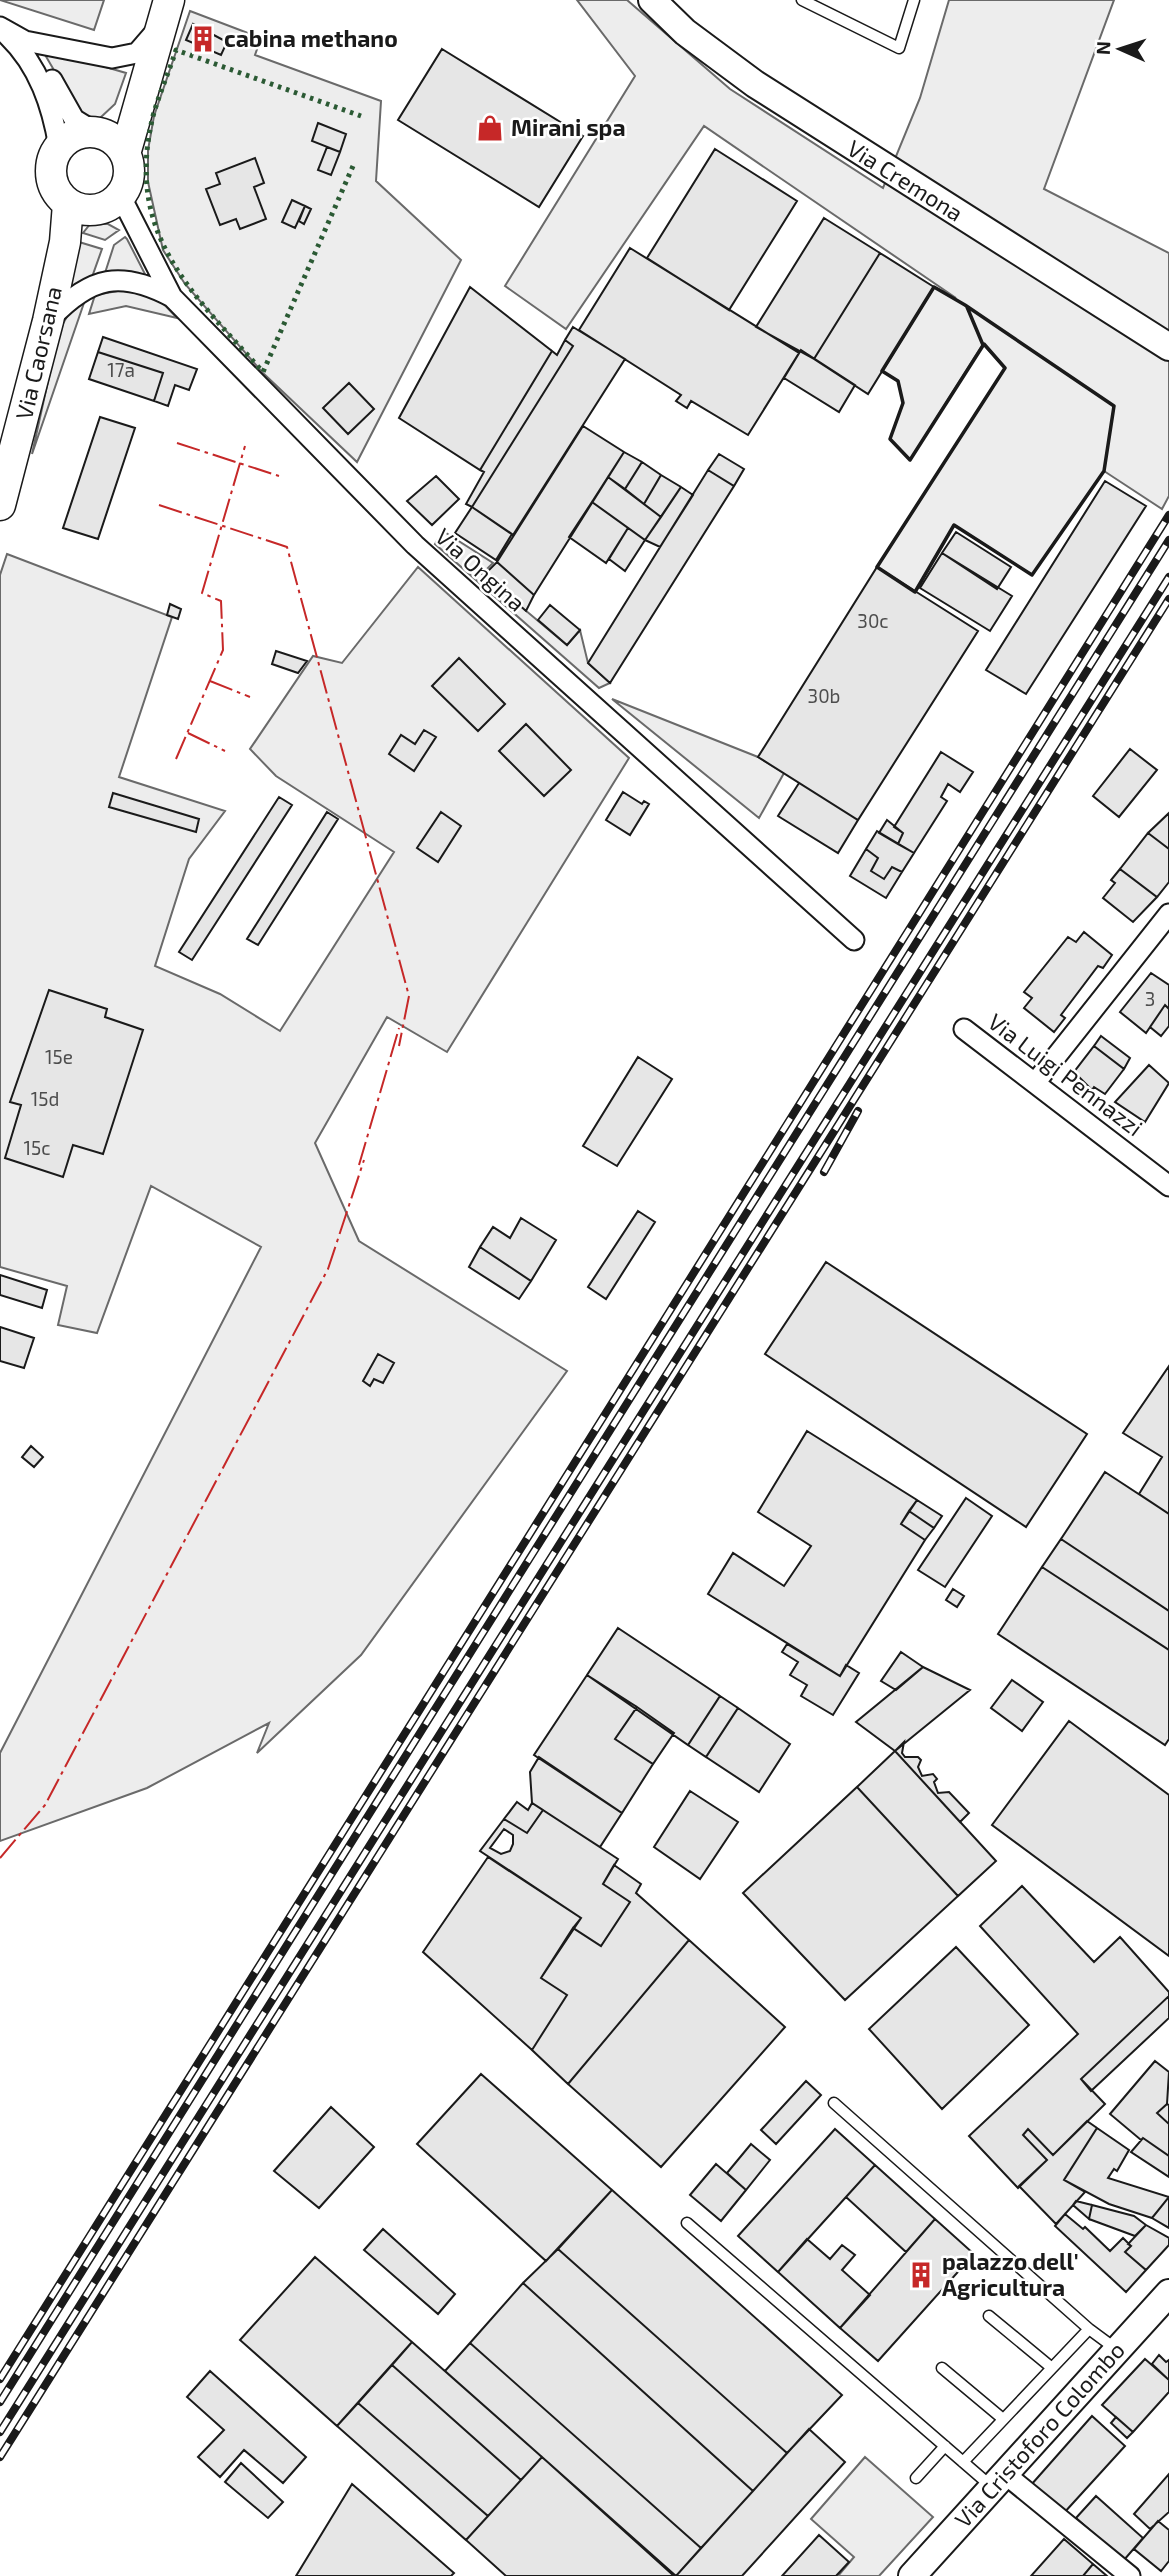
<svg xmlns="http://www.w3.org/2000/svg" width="1169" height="2576" font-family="'Exo 2',sans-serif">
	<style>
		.green { fill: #ededed; stroke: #6a6a6a; stroke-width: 2 }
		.building { fill: #e6e6e6; stroke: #1a1a1a; stroke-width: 2; fill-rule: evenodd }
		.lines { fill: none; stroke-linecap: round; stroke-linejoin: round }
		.service-casing { stroke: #1a1a1a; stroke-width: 13 }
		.minor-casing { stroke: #1a1a1a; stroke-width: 23 }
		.secondary-casing { stroke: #1a1a1a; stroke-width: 30 }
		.primary-casing { stroke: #1a1a1a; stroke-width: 33 }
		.service { stroke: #fff; stroke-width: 10 }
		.minor { stroke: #fff; stroke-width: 19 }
		.secondary { stroke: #fff; stroke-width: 26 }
		.primary { stroke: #fff; stroke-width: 30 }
		.rail-casing { stroke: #1a1a1a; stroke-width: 8 }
		.rail { stroke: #fff; stroke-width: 5; stroke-dasharray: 16; stroke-linecap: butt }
		.hedge { stroke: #2b5a34; stroke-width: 5; stroke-dasharray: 3.5 5; stroke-linecap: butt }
		.wall { stroke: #1a1a1a; stroke-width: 3.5 }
		.power { stroke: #c62828; stroke-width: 2; stroke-dasharray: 24 5 3.5 5; stroke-linecap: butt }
		.labels { text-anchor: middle; stroke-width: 5; stroke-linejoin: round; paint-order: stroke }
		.number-label { font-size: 19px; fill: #4d4d4d }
		.poi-label { font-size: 23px; font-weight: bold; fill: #1a1a1a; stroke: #fff; text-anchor: start }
		.street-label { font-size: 23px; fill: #1a1a1a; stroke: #fff }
	</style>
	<rect width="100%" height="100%" fill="#fff"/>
	<path class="green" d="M0 0H104L94 30Z
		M577 0H627L730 89 883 188 920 98 949 0H1114L1044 189 1169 253V496L1162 509 1104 471 1032 575 954 525 915 592 877 567 1005 368 983 344 910 460 890 439 903 403 898 381 882 371 934 287 956 298 704 126 566 329 505 286 635 76Z
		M190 11 261 38 255 55 381 101 376 181 461 260 357 462 263 373 185 284 163 250 148 182V150L154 116Z
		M41 48 126 73 115 104 100 118 88 119 78 111Z
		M91 223 108 224 119 230 105 240 83 233Z
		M125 237 127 239 146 276 105 273 114 245Z
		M79 242 102 249 92 277 67 292Z
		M129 289 161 301 177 318 126 306 89 314 95 295Z
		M85 300 32 454 59 331 70 311Z
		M443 531 493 563 482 574 567 645 580 630 588 663 610 683 599 688 435 544Z
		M7 554 172 617 119 777 225 811 189 859 155 966 220 994 280 1031 394 852 276 776 250 749 313 656 342 663 418 567 629 758 447 1052 387 1017 315 1143 359 1241 567 1371 361 1655 257 1753 269 1723 147 1788 0 1841V1753L261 1247 151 1186 97 1333 58 1325 67 1286 0 1267V575Z
		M612 699 758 757 784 773 759 818Z
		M865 2457 933 2517 879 2576H838L854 2557 811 2519Z"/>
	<path class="building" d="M193 24 227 42 221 55 186 40Z
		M442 49 583 136 539 207 398 120Z
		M318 123 346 134 340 152 312 141Z
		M327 147 340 152 331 175 318 170Z
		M715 149 797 201 729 310 647 258Z
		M255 158 264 183 254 187 266 219 240 229 236 219 220 225 206 189 220 184 216 173Z
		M292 200 305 206 295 228 282 222Z
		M305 206 311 209 304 224 299 221Z
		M824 218 880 253 814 359 756 327Z
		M630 248 799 353 748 435 691 401 687 408 676 401 681 395 579 330Z
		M880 253 934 287 868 394 814 359Z
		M470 287 552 351 480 470 399 418Z
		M573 327 625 359 513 535 472 507 573 346 565 340Z
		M103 337 197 369 189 390 175 385 168 406 154 401 163 373 98 352Z
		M565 340 573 346 472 507 466 504 484 472 480 470 552 351 557 355Z
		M801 350 855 385 839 412 784 378Z
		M98 352 163 373 154 401 89 379Z
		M349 383 374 409 348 434 323 408Z
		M100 417 135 428 98 539 63 528Z
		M583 426 624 452 534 595 497 562Z
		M624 452 642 462 625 489 608 477Z
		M719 454 744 469 734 486 708 470Z
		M642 462 661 475 644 504 625 489Z
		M708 470 734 486 610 683 588 663Z
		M661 475 681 487 661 517 644 504Z
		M436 476 459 499 432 525 407 501Z
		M608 477 661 517 645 540 592 502Z
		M1105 481 1146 506 1026 694 986 670Z
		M681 487 693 495 660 547 645 540Z
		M592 502 628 528 606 563 569 537Z
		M472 507 512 534 496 560 455 533Z
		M628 528 645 540 625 571 609 559Z
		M956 532 1011 567 997 589 942 553Z
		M942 553 1012 596 990 631 920 588Z
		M497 562 534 595 526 611 485 574Z
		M877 567 978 631 858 820 758 757Z
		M170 604 181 609 178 619 167 615Z
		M550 605 580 630 567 645 538 620Z
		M276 651 307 661 298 673 272 664Z
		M459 658 505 704 478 731 432 686Z
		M526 724 571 770 544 796 499 751Z
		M424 730 436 737 414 771 389 754 401 735 415 744Z
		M1130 749 1157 770 1119 817 1093 796Z
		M941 752 973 772 960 792 948 784 941 797 947 801 914 853 898 844 903 833 894 827Z
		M799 783 858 820 838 853 778 816Z
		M623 792 642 804 644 801 649 804 630 835 606 820Z
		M113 793 199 819 196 832 109 807Z
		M279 797 292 805 192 960 179 952Z
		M327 812 338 819 258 945 247 939Z
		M441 812 461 826 438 862 417 848Z
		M1169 813V849L1148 833Z
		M887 820 903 833 898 844 879 833Z
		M877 831 914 853 902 872 892 867 884 879 871 871 878 858 866 849Z
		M1148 833 1169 849V882L1157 897 1120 869Z
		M866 849 878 858 871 871 884 879 892 867 902 872 886 898 850 876Z
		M1120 869 1157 897 1133 922 1103 898 1115 883 1111 880Z
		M1084 932 1112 955 1103 968 1098 966 1061 1015 1065 1018 1054 1032 1024 1008 1032 998 1024 992 1068 937 1076 942Z
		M1151 973 1169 985V1009L1165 1005 1146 1033 1120 1012Z
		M49 990 107 1009 105 1017 143 1030 103 1154 73 1145 63 1177 5 1158 21 1105 10 1102Z
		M1165 1005 1169 1009V1026L1161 1036 1150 1027Z
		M1101 1036 1130 1058 1124 1069 1094 1046Z
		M1094 1046 1124 1069 1105 1094 1094 1087 1092 1090 1074 1072Z
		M638 1057 672 1079 617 1166 583 1146Z
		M1149 1065 1169 1083 1145 1122 1115 1102Z
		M638 1211 655 1222 606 1299 588 1287Z
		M521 1218 556 1240 531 1281 480 1247 493 1227 510 1238Z
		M480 1247 531 1281 519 1299 469 1267Z
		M826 1262 1087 1434 1026 1527 765 1354Z
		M0 1275 47 1290 42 1308 0 1295Z
		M0 1327 34 1338 24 1368 0 1361Z
		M378 1354 394 1363 383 1383 374 1379 370 1386 363 1381Z
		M1169 1366V1514L1139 1494 1162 1457 1123 1433Z
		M807 1431 917 1500 901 1524 925 1540 840 1676 708 1594 733 1553 784 1586 811 1546 758 1512Z
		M31 1446 43 1457 34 1467 22 1457Z
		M1105 1472 1169 1514V1611L1061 1539Z
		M966 1498 992 1516 945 1587 918 1570Z
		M917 1500 942 1516 934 1528 909 1511Z
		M909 1511 934 1528 925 1540 901 1524Z
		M1061 1539 1169 1611V1650L1042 1567Z
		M1042 1567 1169 1650V1739L1165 1745 998 1634Z
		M953 1589 964 1596 957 1607 946 1600Z
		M618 1628 720 1696 688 1745 587 1675Z
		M787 1644 840 1676 846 1665 859 1673 833 1715 801 1696 807 1685 790 1675 798 1662 782 1652Z
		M901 1652 923 1667 896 1690 881 1681Z
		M923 1667 970 1690 895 1751 856 1722Z
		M587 1675 637 1707 615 1739 653 1764 622 1813 534 1755Z
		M1012 1680 1043 1702 1022 1731 991 1708Z
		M720 1696 738 1708 706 1757 688 1745Z
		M637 1707 674 1733 653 1764 615 1739Z
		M738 1708 790 1744 759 1792 706 1757Z
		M1069 1721 1169 1795V1956L992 1825Z
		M904 1742 902 1753 905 1757H918L921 1760 918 1767 922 1776 933 1774 937 1779 934 1782 938 1793 949 1792 969 1813 960 1822 895 1751Z
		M895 1751 996 1861 958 1896 857 1787Z
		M539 1757 622 1813 600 1847 532 1803 530 1772Z
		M857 1787 958 1896 845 2000 743 1893Z
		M690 1791 738 1822 700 1879 654 1847Z
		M517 1802 528 1810 532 1803 543 1810 527 1833 504 1819Z
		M543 1810 618 1859 603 1884 630 1902 601 1946 573 1928 581 1918 480 1851 504 1819 527 1833ZM504 1829 513 1835V1844L510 1851 501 1854 490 1848Z
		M488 1857 581 1918 541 1978 567 1995 532 2050 423 1952Z
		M614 1865 641 1884 636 1893 689 1940 568 2084 532 2050 567 1995 541 1978 573 1928 601 1946 630 1902 603 1884Z
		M1022 1886 1094 1962 1120 1937 1169 1992V1996L1081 2079 1105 2104 1053 2155 1028 2129 1023 2135 1047 2160 1018 2188 969 2136 1078 2034 980 1926Z
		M689 1940 785 2027 661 2167 568 2084Z
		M956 1947 1029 2025 942 2109 869 2029Z
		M1169 1996V2018L1091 2091 1081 2079Z
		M1155 2061 1169 2072 1167 2104 1157 2113 1169 2124V2156L1143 2138 1141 2140 1110 2114Z
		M481 2074 612 2190 546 2261 417 2144Z
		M806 2081 821 2095 776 2144 761 2130Z
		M1167 2104 1169 2105V2124L1157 2113Z
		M331 2107 374 2147 319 2208 274 2171Z
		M1087 2121 1097 2128 1064 2180 1085 2192 1056 2224 1019 2186 1047 2160 1023 2135 1028 2129 1053 2155Z
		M1097 2128 1129 2150 1117 2171 1114 2169 1108 2178 1169 2197 1152 2218 1109 2204 1064 2180Z
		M835 2129 875 2165 778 2272 738 2236Z
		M1143 2138 1169 2156V2177L1131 2152Z
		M751 2144 770 2160 746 2190 727 2173Z
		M716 2164 746 2190 721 2221 690 2195Z
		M875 2165 935 2219 906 2252 846 2197Z
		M612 2190 842 2395 787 2453 558 2249Z
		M1169 2197V2228L1152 2218Z
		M1076 2201 1092 2205 1089 2219 1073 2205Z
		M1092 2205 1134 2216 1146 2225 1135 2236 1089 2219Z
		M1065 2214 1083 2229 1085 2227 1110 2251 1123 2238 1131 2246 1125 2252 1146 2270 1126 2292 1055 2226Z
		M935 2219 974 2254 878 2361 840 2328Z
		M1146 2225 1169 2238V2245L1146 2270 1125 2252 1131 2246 1128 2244Z
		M383 2229 455 2294 438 2314 364 2250Z
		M807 2239 830 2259 842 2245 855 2255 842 2270 870 2295 840 2328 778 2272Z
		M558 2249 787 2453 753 2491 523 2283Z
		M315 2257 412 2342 337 2426 240 2340Z
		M523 2283 753 2491 701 2548 470 2343Z
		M412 2342 542 2457 521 2480 392 2365Z
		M470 2343 701 2548 676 2576 445 2371Z
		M1159 2355 1166 2362 1169 2360V2380L1152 2364Z
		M1145 2359 1169 2380V2392L1133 2432 1102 2405Z
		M392 2365 521 2480 488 2516 358 2403Z
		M210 2371 306 2457 283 2483 244 2450 220 2477 198 2457 224 2430 187 2397Z
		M358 2403 488 2516 466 2540 337 2426Z
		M1092 2416 1125 2446 1063 2514 1031 2485Z
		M1116 2417 1133 2432 1127 2438 1111 2423Z
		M809 2429 845 2462 742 2576H676Z
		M542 2457 674 2576H506L466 2540Z
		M241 2463 283 2502 268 2518 225 2482Z
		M1169 2474V2512L1150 2529 1134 2514Z
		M352 2484 454 2573 451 2576H296Z
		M1096 2496 1143 2538 1124 2560 1076 2518Z
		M1158 2521 1169 2530V2561L1161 2571 1134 2549Z
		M819 2535 849 2562 836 2576H782Z
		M1064 2539 1093 2564 1083 2576H1031Z
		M1093 2564 1107 2576H1083Z"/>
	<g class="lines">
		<g class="service-casing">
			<path id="service" d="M802 0 899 48 914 0
				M834 2103 1089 2329 1052 2368
				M687 2223 992 2487
				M1089 2329 1116 2349
				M942 2368 1003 2419
				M963 2462 1052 2368 989 2316
				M916 2478 945 2446"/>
		</g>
		<g class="minor-casing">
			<path id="minor" d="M0 27 25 41 112 58 137 53 156 31
				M8 36C39 66 52 106 59 147
				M52 80 74 119 95 132
				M120 195 172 297 415 545 854 940
				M51 318C91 276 121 270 172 297
				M964 1029 1169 1186
				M1035 1083 1169 914
				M1005 2474 1130 2576"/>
		</g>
		<g class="secondary-casing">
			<path id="secondary" d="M652 0 685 32 755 84 1169 347
				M912 2576 1169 2293"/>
		</g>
		<g class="primary-casing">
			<path id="primary" d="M51 171a39 39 0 1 1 78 0a39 39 0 1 1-78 0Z
				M125 154 169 0
				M0 505 48 321 65 242 68 204"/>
		</g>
		<use href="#service" class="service"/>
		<use href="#minor" class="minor"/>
		<use href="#secondary" class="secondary"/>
		<use href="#primary" class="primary"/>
		<g class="rail-casing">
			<path id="rail" d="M824 1172 858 1111
				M0 2379 1169 515
				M0 2402 1169 540
				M0 2432 1169 577
				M0 2457 1169 599"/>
		</g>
		<use href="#rail" class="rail"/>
		<path class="hedge" d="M353 166 263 372C192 293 124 234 153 116 159 94 169 72 176 50L361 116"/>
		<path class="wall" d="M934 287 965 305 1114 406 1104 471 1032 575 954 525 915 592 877 567 1005 368 984 344 910 460 890 439 903 403 898 381 882 371Z
			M967 307 983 345"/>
		<path class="power" d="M177 443 279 476
			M159 505 287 547 409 996 399 1046
			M210 681 250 697
			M188 733 225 751
			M176 759 223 650 221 601 202 593 245 446
			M359 1165 399 1028
			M0 1858 45 1805 328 1269 364 1160"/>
	</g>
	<defs>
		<g id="building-bare" transform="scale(2.1)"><path d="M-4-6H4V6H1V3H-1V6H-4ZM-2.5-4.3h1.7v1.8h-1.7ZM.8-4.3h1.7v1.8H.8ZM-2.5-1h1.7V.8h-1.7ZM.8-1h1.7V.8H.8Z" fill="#c62828" stroke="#fff" stroke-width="2.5" paint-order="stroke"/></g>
		<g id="shop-bare" transform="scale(2.1)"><path d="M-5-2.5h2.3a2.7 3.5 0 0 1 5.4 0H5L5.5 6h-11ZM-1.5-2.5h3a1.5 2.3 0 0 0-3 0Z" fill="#c62828" stroke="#fff" stroke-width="2.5" paint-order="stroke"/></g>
	</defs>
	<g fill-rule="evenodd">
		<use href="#building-bare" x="203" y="39"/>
		<use href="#shop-bare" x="490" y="128"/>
		<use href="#building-bare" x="921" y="2275"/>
	</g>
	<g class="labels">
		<g class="number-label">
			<text x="121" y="377">17a</text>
			<text x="873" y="628">30c</text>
			<text x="824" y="703">30b</text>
			<text x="1150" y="1006">3</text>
			<text x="59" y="1064">15e</text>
			<text x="45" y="1106">15d</text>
			<text x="37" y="1155">15c</text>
		</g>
		<g class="poi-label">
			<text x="224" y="47">cabina methano</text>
			<text x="511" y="136">Mirani spa</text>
			<text x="942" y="2270">palazzo dell'<tspan x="942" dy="26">Agricultura</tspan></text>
		</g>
		<g class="street-label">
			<text transform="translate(905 181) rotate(32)" y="8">Via Cremona</text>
			<text transform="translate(39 353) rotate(-77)" y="8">Via Caorsana</text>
			<text transform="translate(480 570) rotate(42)" y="8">Via Ongina</text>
			<text transform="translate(1065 1075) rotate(37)" y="8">Via Luigi Pennazzi</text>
			<text transform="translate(1040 2435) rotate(-48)" y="8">Via Cristoforo Colombo</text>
		</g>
	</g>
	<g transform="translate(1120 49) rotate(273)" stroke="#ffffff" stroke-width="5" paint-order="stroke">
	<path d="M0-5L12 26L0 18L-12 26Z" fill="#1a1a1a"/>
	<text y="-10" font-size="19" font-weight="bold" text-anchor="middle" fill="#1a1a1a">N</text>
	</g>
</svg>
